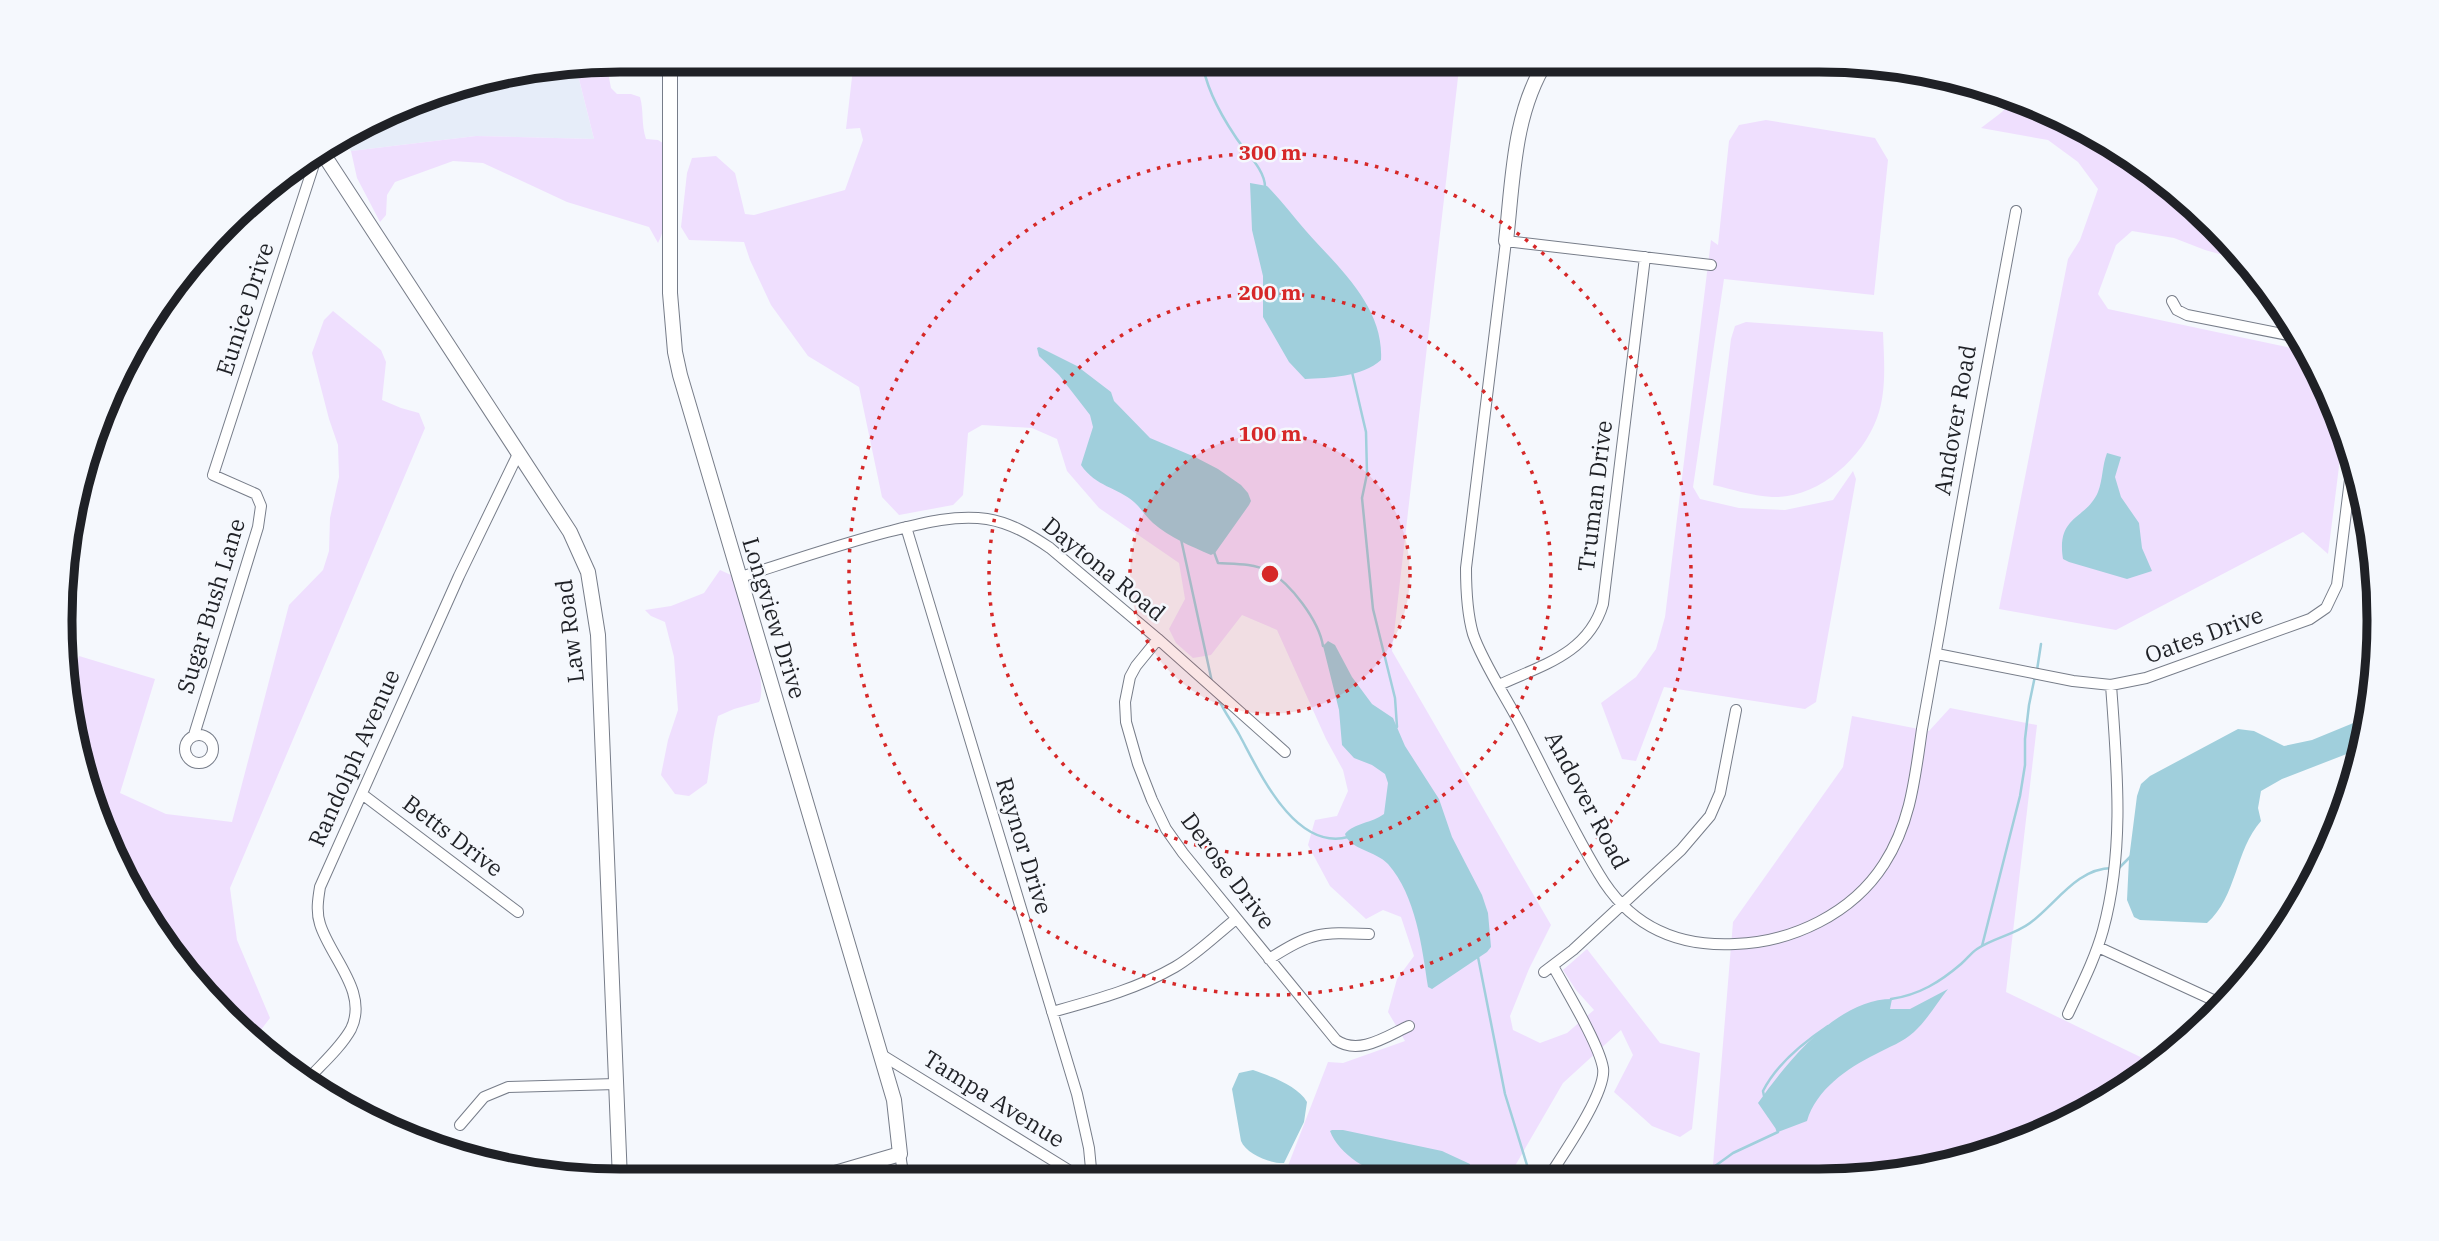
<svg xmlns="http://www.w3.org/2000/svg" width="2439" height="1241" font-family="'IBM Plex Serif',serif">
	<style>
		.built { fill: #e6edf9 }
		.green { fill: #efdffe }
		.water { fill: #a0cfdc }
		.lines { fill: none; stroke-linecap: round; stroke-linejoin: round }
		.stream { stroke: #a0cfdc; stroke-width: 2.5 }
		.street-casing { stroke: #777d89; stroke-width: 12 }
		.secondary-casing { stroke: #777d89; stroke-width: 16 }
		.street { stroke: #fff; stroke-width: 10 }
		.secondary { stroke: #fff; stroke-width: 14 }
		.ring { fill: none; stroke: #d62828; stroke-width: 3.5; stroke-dasharray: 3.5 7 }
		.labels { text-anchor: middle; stroke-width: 5; stroke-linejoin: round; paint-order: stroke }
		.street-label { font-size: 23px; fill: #1f2126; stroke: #f5f8fd }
		.rim { fill: none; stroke: #1f2126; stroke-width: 9 }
		.centre { fill: #d62828; stroke: #f5f8fd; stroke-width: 3.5 }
		.ring-label { font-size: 21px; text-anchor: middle; font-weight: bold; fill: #d62828; stroke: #f5f8fd; stroke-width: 5; stroke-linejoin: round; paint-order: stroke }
	</style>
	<rect width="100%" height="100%" fill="#f5f8fd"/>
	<path class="built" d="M576 67 594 139 476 136 351 151 343 141 440 89Z"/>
	<path class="green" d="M854 60H1460L1392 651 1551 925 1529 969 1510 1016 1513 1030 1540 1043 1567 1033 1594 1010 1576 990 1563 970 1587 949 1660 1043 1700 1053 1692 1129 1680 1137 1652 1126 1614 1092 1633 1055 1621 1030 1563 1083 1508 1178H1323L1286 1171 1328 1062 1343 1063 1405 1041 1388 1012 1397 979 1414 956 1401 917 1383 910 1366 919 1330 886 1308 845 1315 820 1337 816 1348 791 1343 770 1326 739 1277 630 1242 615 1211 655 1193 658 1176 643 1169 629 1185 599 1179 563 1099 508 1067 471 1057 439 1032 428 982 425 968 433 963 495 953 505 899 515 882 497 859 387 808 356 771 305 750 260 744 242 689 240 681 227 687 173 692 158 716 156 735 173 745 214 754 215 845 190 863 140 860 128 846 129Z
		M606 62 611 88 617 94H631L640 97C644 111 641 124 646 139L658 140 666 145C666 173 671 219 658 243L649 227 567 202 483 163 453 161 395 182 387 195 386 215 380 222 357 178 351 151 476 136 594 139 576 67Z
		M2014 98 2066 117 2160 175 2240 250 2248 262 2205 250 2174 238 2132 231 2116 245 2098 294 2108 309 2310 352 2344 427 2328 554 2303 532 2116 630 1999 609 2068 259 2080 240 2098 189 2078 162 2048 140 1981 128 2002 112Z
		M1766 120 1875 138 1888 160 1874 295 1724 279 1693 487 1700 499 1739 508 1785 510 1833 500 1853 471 1856 479 1816 702 1805 709 1664 687 1636 761 1622 759 1601 703 1636 677 1656 649 1665 617 1711 240 1718 245 1729 141 1739 125Z
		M333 311 381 350 386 362 382 400 401 408 419 413 425 428 230 888 237 940 270 1018 254 1039 224 1017 117 868 65 695 79 656 155 679 120 793 166 814 232 822 289 605 323 570 329 551 330 518 339 477 338 445 329 419 312 353 324 320Z
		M1746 322 1883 332C1884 360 1887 391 1877 418 1862 459 1817 499 1772 497 1752 496 1732 489 1713 485L1731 339 1735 326Z
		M720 570 731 575C739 602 770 680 759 702L734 709 718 716C712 738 711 760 707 783L689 796 675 794 661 775 668 740 678 710 674 657 665 622 651 616 645 610 671 606 704 593Z
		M1950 708 2037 725 2006 992 2159 1066 2033 1139 1891 1177H1712L1733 922 1843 767 1852 716 1929 731Z"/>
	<path class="water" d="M1250 183 1267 186C1281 200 1293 216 1306 231 1339 268 1384 307 1381 360 1362 377 1329 378 1305 379L1289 362 1263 317V276L1252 230Z
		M1039 347 1077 366 1111 392 1114 401 1150 438 1195 457 1218 469 1241 485 1248 493 1251 501 1249 505 1215 553 1211 555C1191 546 1170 538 1153 523 1146 517 1141 508 1134 502 1117 487 1096 487 1081 465L1093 427 1090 415 1059 375 1039 356 1037 348Z
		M2107 453 2121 457 2115 477 2121 497 2139 523 2142 548 2152 571 2127 579 2069 562 2063 559C2056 515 2086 520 2098 492 2103 479 2102 466 2107 453Z
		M1328 641 1335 645 1352 677 1372 704 1393 718 1405 746 1439 799 1452 837 1482 895 1488 913 1491 947 1487 952 1432 989 1428 987C1422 947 1416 896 1388 864 1376 851 1349 849 1345 834 1354 823 1372 823 1384 814L1388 783 1385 774 1372 765 1354 758 1342 745 1339 710 1323 646Z
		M2368 717 2364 743 2357 750 2282 779 2261 791 2258 808 2261 821C2235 850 2237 897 2207 923L2140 920 2134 917 2127 900 2129 859 2137 796 2141 784 2150 776 2238 729 2254 731 2284 746 2312 740Z
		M1948 989C1937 1003 1927 1020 1914 1032 1903 1042 1889 1047 1876 1054 1847 1068 1816 1090 1807 1121L1778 1132 1758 1103C1787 1062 1837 999 1892 999L1890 1009H1910Z
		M1253 1070C1270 1076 1298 1086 1307 1102L1304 1122 1284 1163C1271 1164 1246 1154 1241 1141L1232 1089 1239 1073Z
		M1332 1130H1343L1442 1151 1470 1164 1472 1178C1450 1178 1415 1182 1395 1178 1370 1173 1339 1155 1330 1131Z"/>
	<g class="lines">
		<path class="stream" d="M1202 60C1205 85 1221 115 1235 136 1245 152 1265 169 1265 187
			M1352 372 1366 432 1367 474 1362 498 1373 609 1395 698 1397 727
			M1181 539 1212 682
			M1214 552 1218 563C1234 564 1253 563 1268 571 1290 582 1319 621 1323 646H1325
			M2037 670 2041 644
			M1218 698C1224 712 1233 723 1240 736 1260 773 1295 851 1348 837
			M2119 868 2131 856
			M1982 946 2020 796 2025 765V739L2029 705 2035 676
			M1478 957 1505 1094 1531 1178
			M1891 999C1919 995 1940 982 1961 964 1967 959 1971 953 1977 949 1993 938 2014 935 2030 923 2056 904 2077 868 2112 868
			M1764 1096 1763 1091C1776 1065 1804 1042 1828 1026
			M1700 1177 1733 1153 1778 1132 1777 1129"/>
		<g class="street-casing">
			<path id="street" d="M1711 265 1506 241 1466 568C1466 590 1467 613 1473 634 1482 661 1507 699 1520 724 1546 774 1570 826 1599 874 1629 925 1676 947 1735 944 1792 942 1852 914 1884 864 1911 822 1915 777 1922 729 1928 694 1935 658 1941 623 1964 485 1991 348 2016 211
				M2172 301 2177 310 2187 315 2303 338
				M906 527 1077 1094 1089 1148 1092 1179
				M738 578C788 562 837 545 887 532 919 524 954 514 987 519 1011 523 1031 535 1050 548L1158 639 1285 752
				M1158 639 1136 666 1130 677 1125 702 1126 722 1138 764 1152 800 1166 829 1183 853 1336 1040C1359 1056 1387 1036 1409 1026
				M1937 654 2073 681 2111 685 2146 678 2310 619 2326 608 2337 585 2353 455
				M1499 685C1542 665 1588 654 1603 604L1645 257
				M185 749a14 14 0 1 1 28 0a14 14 0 1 1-28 0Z
				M194 735 258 527 261 506 256 494 213 475 317 155
				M362 794 518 912
				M2098 947 2224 1005
				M1269 959C1312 932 1319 932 1369 934
				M1544 972 1573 950 1681 850 1710 816 1720 793 1736 710
				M1052 1012C1095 1000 1137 989 1175 967 1197 954 1216 935 1236 919
				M2068 1014C2081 986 2095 959 2103 930 2125 849 2117 768 2111 685
				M882 1055 1083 1179
				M309 1078C323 1063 341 1047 351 1029 369 992 330 957 320 924 316 912 318 899 320 887L459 576 519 452
				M460 1125 484 1097 508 1087 616 1084
				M900 1154 904 1179
				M1548 1178C1562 1156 1607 1092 1603 1068 1599 1044 1566 990 1553 966"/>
		</g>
		<g class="secondary-casing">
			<path id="secondary" d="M670 60V293L675 352 680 375 894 1100 900 1154 811 1180
				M322 152 570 532 588 572 598 635 620 1180
				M1506 241C1513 180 1513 113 1547 60"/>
		</g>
		<use href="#street" class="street"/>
		<use href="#secondary" class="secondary"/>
	</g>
	<circle cx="1270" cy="574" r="140" fill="#d62828" fill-opacity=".12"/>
	<g class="ring">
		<circle cx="1270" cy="574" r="140"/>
		<circle cx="1270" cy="574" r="281"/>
		<circle cx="1270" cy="574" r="421"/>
	</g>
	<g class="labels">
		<g class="street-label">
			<text transform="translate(245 309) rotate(-72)" y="8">Eunice Drive</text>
			<text transform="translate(1955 420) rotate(-80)" y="8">Andover Road</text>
			<text transform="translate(1595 496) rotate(-83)" y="8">Truman Drive</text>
			<text transform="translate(1104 569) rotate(39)" y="8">Daytona Road</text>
			<text transform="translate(211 606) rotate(-73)" y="8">Sugar Bush Lane</text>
			<text transform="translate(774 618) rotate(73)" y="8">Longview Drive</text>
			<text transform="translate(570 631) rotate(-97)" y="8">Law Road</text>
			<text transform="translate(2204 635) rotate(-20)" y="8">Oates Drive</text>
			<text transform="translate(354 758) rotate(-66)" y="8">Randolph Avenue</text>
			<text transform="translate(1587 800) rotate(62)" y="8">Andover Road</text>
			<text transform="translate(453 836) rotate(37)" y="8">Betts Drive</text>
			<text transform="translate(1024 846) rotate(73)" y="8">Raynor Drive</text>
			<text transform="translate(1228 871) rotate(53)" y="8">Derose Drive</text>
			<text transform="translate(994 1099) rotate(32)" y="8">Tampa Avenue</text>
		</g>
	</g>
	<path d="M0 0H2439V1241H0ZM620 72H1819A548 548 0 0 1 2367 620V621A548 548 0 0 1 1819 1169H620A548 548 0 0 1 72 621V620A548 548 0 0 1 620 72Z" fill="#f5f8fd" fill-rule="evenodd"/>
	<path class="rim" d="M620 72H1819A548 548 0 0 1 2367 620V621A548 548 0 0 1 1819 1169H620A548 548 0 0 1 72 621V620A548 548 0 0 1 620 72Z"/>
	<circle cx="1270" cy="574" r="10" class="centre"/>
	<g class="ring-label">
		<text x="1270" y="160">300 m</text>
		<text x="1270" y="300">200 m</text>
		<text x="1270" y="441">100 m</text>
	</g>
</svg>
